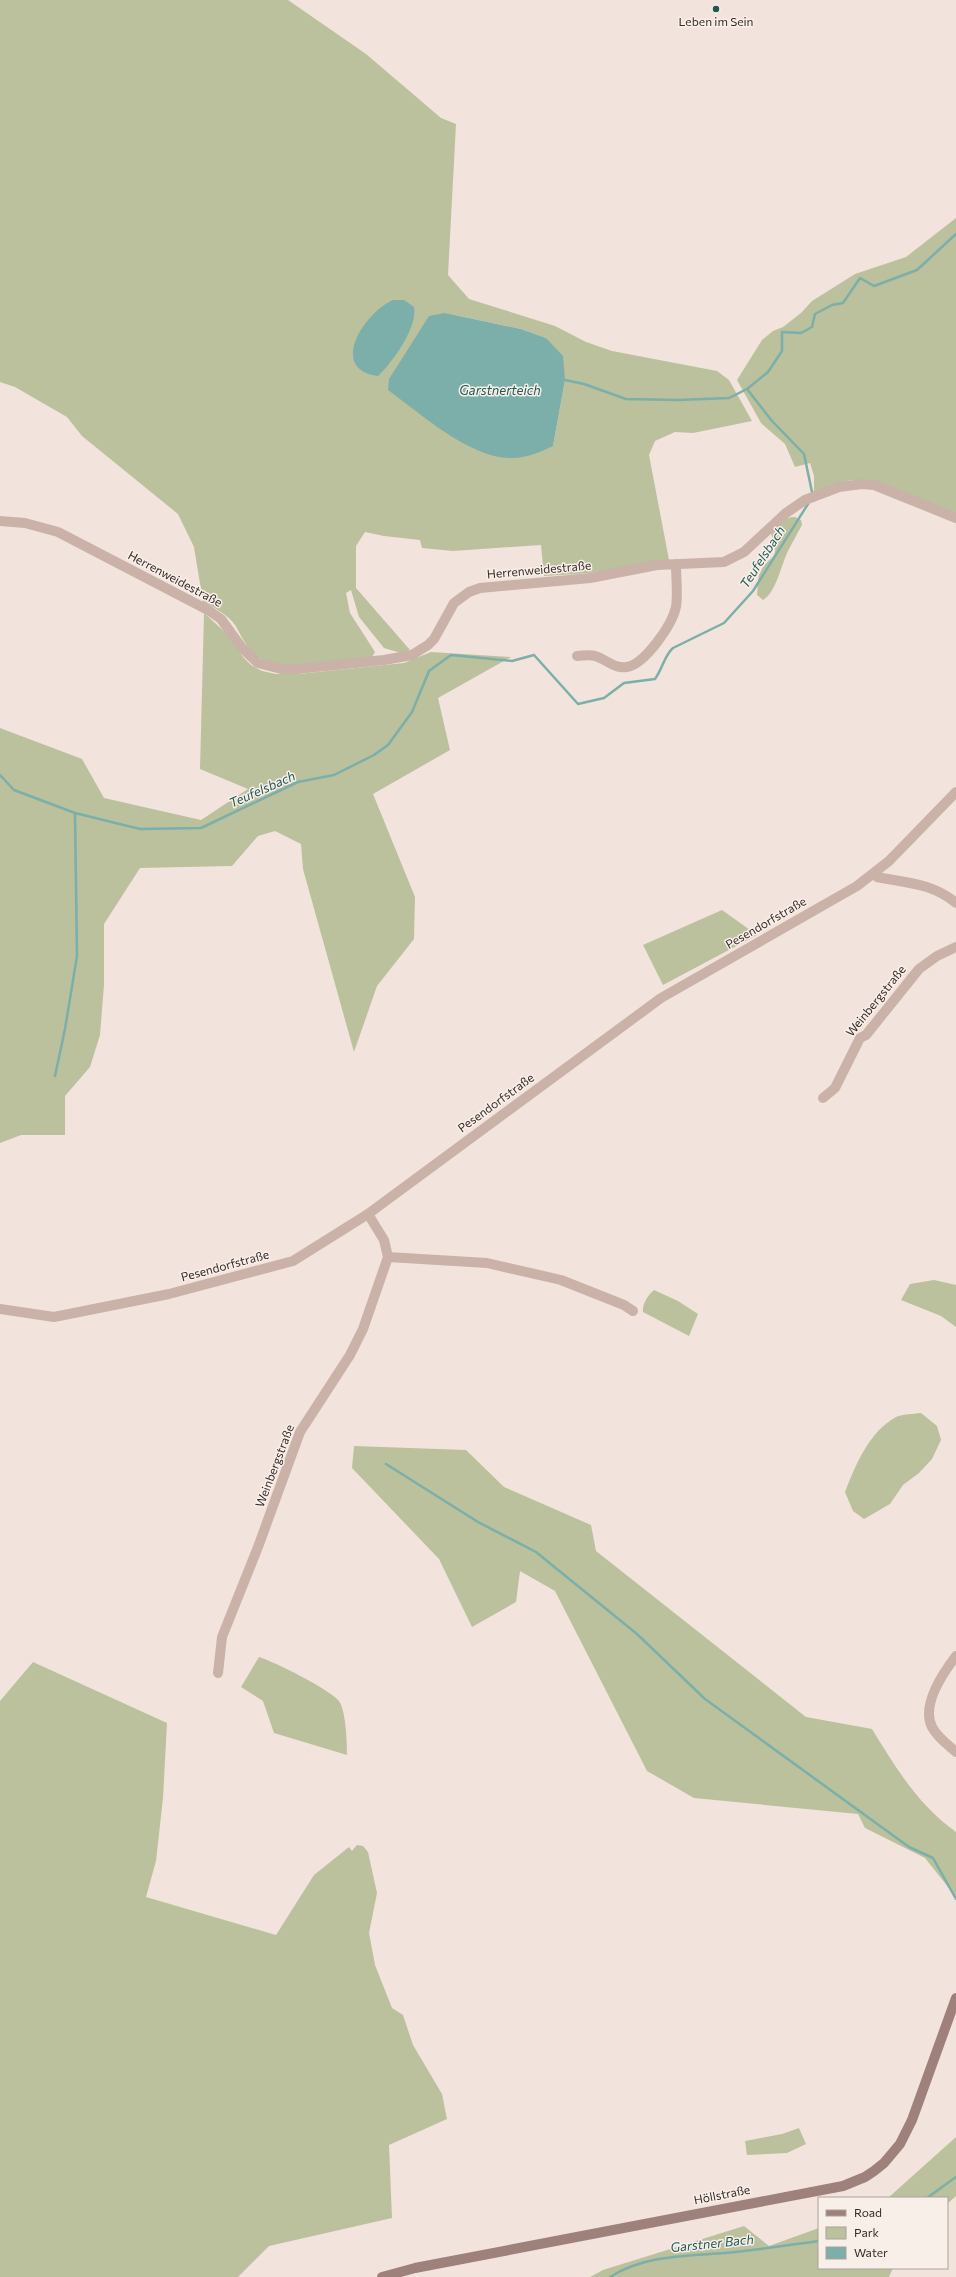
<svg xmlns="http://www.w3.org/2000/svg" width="956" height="2277" font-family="Commissioner,sans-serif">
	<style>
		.green { fill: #bac19c; fill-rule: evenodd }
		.water { fill: #7cafa9 }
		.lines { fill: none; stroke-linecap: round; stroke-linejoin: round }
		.stream { stroke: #7cafa9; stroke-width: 2.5 }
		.street { stroke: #cab2a8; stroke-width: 10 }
		.secondary { stroke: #9e817a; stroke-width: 10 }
		.poi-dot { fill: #1e5853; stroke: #f9efe9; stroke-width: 1.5 }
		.labels { text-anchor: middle; stroke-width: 3; stroke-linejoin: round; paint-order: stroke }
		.poi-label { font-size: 12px; fill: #372b28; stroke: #f9efe9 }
		.street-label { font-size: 12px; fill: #372b28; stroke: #f9efe9 }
		.water-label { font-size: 13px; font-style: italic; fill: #1e5853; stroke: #f9efe9 }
	</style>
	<rect width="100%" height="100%" fill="#f2e4dc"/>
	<path class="green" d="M0 0H288L366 54 441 118 456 124 448 275 469 299 555 326 586 342 612 351 717 371 729 380 752 421 693 433 675 432 655 441 649 455 669 560 589 573 544 576 541 545 453 551 422 548 420 540 384 536 365 532 356 546V588L410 650 401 653 384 648 359 617 351 590 346 593 350 613 375 652 372 657C341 661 274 677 251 651 244 643 240 633 235 625 227 614 215 608 203 602L194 547 178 514 82 436 67 417 15 387 0 382ZM445 313 521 329 546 338 565 380 553 446Z
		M956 218V514L865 480H851L814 492V476L810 463 795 467 785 444 761 423 737 380 762 340 773 331 783 327 801 313 812 301 855 274 906 257Z
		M795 517 801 520 802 525C797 534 792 543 787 553 782 564 775 594 763 600L757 595C758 588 757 578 760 573 769 553 782 562 771 534 775 525 784 517 795 517Z
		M204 613 227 634 243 657 251 665 262 671 276 674H299L404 663 431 652 511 657 438 698 450 750 373 794 415 897 414 939 377 986 354 1052 303 869 301 844 275 831 258 836 232 866 140 868 104 924V985L100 1035 90 1067 65 1096V1135H21L0 1143V728L82 759 104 798 201 820 248 789 200 769Z
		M722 910 757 935 663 985 643 945Z
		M934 1280 956 1285V1327L941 1316 901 1300 910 1284Z
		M654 1290 678 1301 698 1314 689 1336 643 1312C642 1304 648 1295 654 1290Z
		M921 1413 937 1426 941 1440 932 1459 919 1473 903 1485 890 1504 864 1519 853 1511 845 1492C856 1464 869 1432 896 1417 903 1414 913 1414 921 1413Z
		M354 1446 466 1450 504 1487 591 1525 596 1551 806 1717 872 1729C896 1768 918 1805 956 1832V1897L925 1858 865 1828 858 1814 694 1798 647 1771 555 1591 520 1571 516 1602 472 1627 439 1559 352 1468Z
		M259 1657C275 1662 329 1689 339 1701 346 1711 347 1743 347 1755L274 1733 263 1701 241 1687Z
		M33 1662 167 1723 163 1798 156 1861 146 1897 276 1935 314 1875 349 1847 352 1851 357 1845 363 1846 368 1852 377 1893 369 1933 375 1965 392 2008 403 2015 413 2045 442 2094 447 2119 389 2145 392 2218 269 2246 238 2277H0V1701Z
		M799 2128 806 2144 787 2153 747 2155 745 2141 782 2134Z
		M956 2137V2196L947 2204V2198H888Z
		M744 2226 769 2246 819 2228V2268H893L889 2277H590L603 2270Z"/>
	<path class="water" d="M393 300H404L414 307C418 327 392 363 378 376 327 369 365 312 393 300Z
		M445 313 521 329 546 338 563 356 565 380 553 446C540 452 527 458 512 458 470 459 420 413 388 390L389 379 429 316Z"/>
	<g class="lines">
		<path class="stream" d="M565 380 584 384 626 399 678 400 729 398 747 389 768 372 782 351V332L801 333 812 327 815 314 832 305 843 303 860 278 874 286 917 270 956 234
			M747 389 772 421 804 454 812 492
			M0 775 14 790 75 813 140 829 201 828 298 782 334 775 374 755 388 745 412 712 429 671 451 655 512 661 534 655 578 704 604 698 624 683 655 679C663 668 664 656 673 648L724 623 753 591 808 504
			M55 1076 65 1029 77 956 75 813
			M386 1464 478 1522 536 1552 637 1634 705 1699 909 1847 933 1858 956 1899
			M927 2198 956 2177
			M610 2277C645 2255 685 2256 725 2253 756 2250 788 2245 819 2241"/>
		<path class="street" d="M0 521 25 523 58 532 208 610 221 619 242 648 258 663 281 669H297L384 660 412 655 428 645 434 639 454 603 469 592 480 588 590 578 657 565 724 562 744 552 786 513 805 500 839 487 862 484 874 485 956 518
			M577 656C583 656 589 654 595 656 606 659 614 669 627 667 645 664 672 625 676 607 678 594 676 578 676 564
			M874 874 877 877C906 883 932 883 956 903
			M823 1098 835 1088 860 1038 866 1035 919 969 937 956 956 947
			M388 1257 487 1263 561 1280 624 1305 633 1311
			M0 1309 54 1317 169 1294 293 1261 368 1214 661 998 857 886 889 861 956 792
			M956 1656C943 1673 921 1705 932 1727 937 1737 948 1745 956 1752
			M218 1673 222 1637 258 1547 300 1432 350 1355 363 1329 388 1257 384 1240 368 1214"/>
		<path class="secondary" d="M382 2277 415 2268 843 2186 865 2177 874 2171 884 2163 900 2144 912 2120 956 1998"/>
	</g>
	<circle class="poi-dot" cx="716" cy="9" r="4"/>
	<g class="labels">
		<g class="poi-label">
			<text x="716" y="26">Leben im Sein</text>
		</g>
		<g class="street-label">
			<text transform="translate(539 570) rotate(-5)" y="4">Herrenweidestraße</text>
			<text transform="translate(175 579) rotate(28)" y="4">Herrenweidestraße</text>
			<text transform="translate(766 923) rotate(-30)" y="4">Pesendorfstraße</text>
			<text transform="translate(876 1001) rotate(-51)" y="4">Weinbergstraße</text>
			<text transform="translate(496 1103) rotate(-36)" y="4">Pesendorfstraße</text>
			<text transform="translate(225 1266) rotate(-15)" y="4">Pesendorfstraße</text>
			<text transform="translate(275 1466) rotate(-69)" y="4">Weinbergstraße</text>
			<text transform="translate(722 2195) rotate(-11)" y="4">Höllstraße</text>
		</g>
		<g class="water-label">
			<text x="500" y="395">Garstnerteich</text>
			<text transform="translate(762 557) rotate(-57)" y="5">Teufelsbach</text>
			<text transform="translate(262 789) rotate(-24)" y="5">Teufelsbach</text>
			<text transform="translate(712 2243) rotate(-6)" y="5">Garstner Bach</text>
		</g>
	</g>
	<rect x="818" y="2197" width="130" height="72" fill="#f9efe9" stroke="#aba19c"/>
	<rect x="826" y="2210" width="20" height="6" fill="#9e817a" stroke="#aba19c"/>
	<text x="854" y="2217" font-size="12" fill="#372b28">Road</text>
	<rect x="826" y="2227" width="20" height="12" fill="#bac19c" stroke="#aba19c"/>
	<text x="854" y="2237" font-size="12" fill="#372b28">Park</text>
	<rect x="826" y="2247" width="20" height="12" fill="#7cafa9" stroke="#aba19c"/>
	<text x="854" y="2257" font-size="12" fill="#372b28">Water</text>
</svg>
